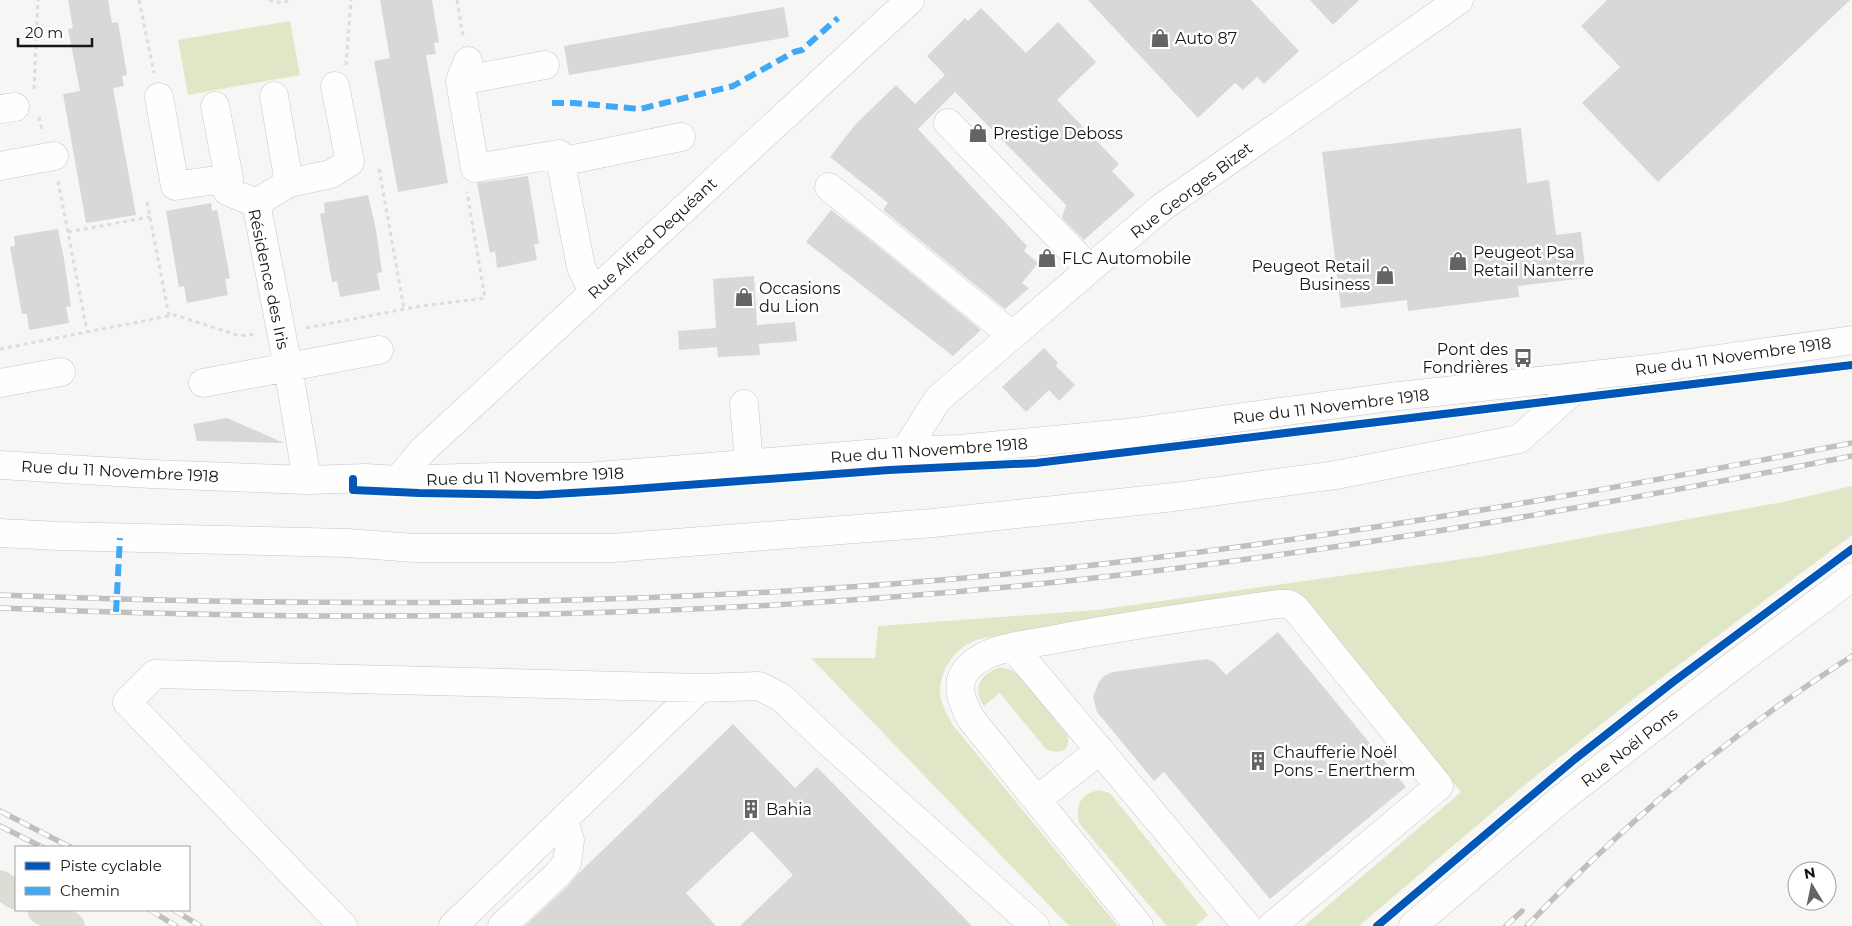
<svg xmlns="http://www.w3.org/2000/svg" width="1852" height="926" font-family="Montserrat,sans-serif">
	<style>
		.green { fill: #e0e7c6 }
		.building { fill: #d8d8d6 }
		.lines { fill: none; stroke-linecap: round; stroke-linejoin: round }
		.minor-casing { stroke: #c6c7c5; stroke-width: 29 }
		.highway-casing { stroke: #d2d2d1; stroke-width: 29 }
		.path { stroke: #dcdddc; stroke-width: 3; stroke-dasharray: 4 4; stroke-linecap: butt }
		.minor { stroke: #fefefe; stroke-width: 28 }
		.highway { stroke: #dcded5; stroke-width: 28 }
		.rail-casing { stroke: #c0c0bf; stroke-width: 5.5 }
		.rail { stroke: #fff; stroke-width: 4; stroke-dasharray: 11; stroke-linecap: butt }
		.quiet { stroke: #3fa9f5; stroke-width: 6; stroke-dasharray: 12 6; stroke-linecap: butt }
		.cycleway-casing { stroke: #fff; stroke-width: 11 }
		.cycleway { stroke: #0057b8; stroke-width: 8 }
		.labels { text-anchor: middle; stroke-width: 5; stroke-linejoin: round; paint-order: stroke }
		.poi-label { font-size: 16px; fill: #161615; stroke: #fff; text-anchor: start }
		.street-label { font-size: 16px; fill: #161615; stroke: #fff }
	</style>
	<rect width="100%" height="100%" fill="#f6f7f5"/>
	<path class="green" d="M290 21 300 75 188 95 178 40Z
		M1852 486V535L1628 703 1521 788 1359 926H1304L1461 792 1300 599 1278 594 985 638C980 639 975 640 970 643 952 651 936 678 941 699 943 707 948 716 952 724L1118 926H1069L811 658H875L878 626 1097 610 1484 556 1783 502Z
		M1000 667 1012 670 1021 678 1068 736C1071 751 1058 755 1046 749L1000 693 984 706C971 688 981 674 1000 667Z
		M1099 790 1110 793 1208 915 1195 926H1167L1079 823C1076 803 1080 795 1099 790Z"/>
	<path class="building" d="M68 0H108L112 23 118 22 127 75 122 76 124 86 113 88 136 215 86 223 63 94 80 91 68 29 73 28Z
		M380 0H432L439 42 434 43 436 54 426 55 448 183 398 192 374 61 390 58Z
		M1088 0H1251L1299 51 1264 84 1257 77 1243 90 1235 83 1198 118Z
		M1310 0H1359L1333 25Z
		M1607 0H1850L1658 182 1582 103 1620 67 1581 26Z
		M784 7 789 37 569 75 564 46Z
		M981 8 1026 53 1058 22 1096 62 1057 100 1119 164 1112 171 1135 195 1084 240 1062 218 1066 205 955 92 918 129 1027 246 1024 251 1038 263 1022 283 1029 288 1005 309 883 210 888 203 830 157 855 125 896 85 915 104 945 75 927 56 965 18 968 21Z
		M1521 128 1527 183 1549 180 1556 235 1581 232 1586 278 1518 286 1519 297 1408 311 1407 300 1341 308 1322 152Z
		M528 176 539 244H534L537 260 497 268 495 251 490 253 477 183Z
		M368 195 376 230 382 272 377 273 380 290 340 297 337 281 332 282 320 214 325 213 324 203Z
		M211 203 212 211 217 210 223 240 230 278 225 279 228 295 187 303 184 286 179 287 166 211Z
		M831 210 864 235 981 330 953 356 806 242Z
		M58 229 64 259 71 306 66 307 69 323 29 330 27 314H22L10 247 15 246 14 236Z
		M754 276 757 325 795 322 797 341 759 344 760 355 718 357 717 347 679 350 678 331 716 328 713 279Z
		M1044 348 1058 363 1056 366 1075 385 1059 401 1049 390 1026 412 1002 387Z
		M227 418 284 443 197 441 193 424Z
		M1278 632 1406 787 1270 899 1164 772 1154 781 1097 712 1093 697 1099 682 1104 676 1113 672 1207 659 1214 662 1226 675Z
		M733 724 795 788 817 767 972 926H740L793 875 752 831 686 893 716 926H525L568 886 577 875Z"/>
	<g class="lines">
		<g class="minor-casing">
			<path id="minor" d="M468 61 460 81 475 168 559 154 581 267 593 292
				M460 81 545 65
				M274 96 289 183
				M159 97 175 186 229 178 227 191 256 203 288 367 307 480
				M215 106 229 178
				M0 109 15 107
				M948 123 1090 269
				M560 162 681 137
				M0 166 54 156
				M829 187 1012 335
				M256 203 289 183 331 174 350 162 335 86
				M0 383 61 372
				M203 383 379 350
				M744 404 749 464
				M905 451 938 399 1161 208 1459 0
				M0 465 151 474 307 480 366 478 398 480 493 477H586L905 451 959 449 1127 433 1390 397 1648 369 1852 340
				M398 480 422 451 910 0
				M0 533 59 536 348 543 414 548H612L933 523 1174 497 1336 475 1519 439 1591 375
				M1013 647 1247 926
				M1037 800 1100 750
				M343 926 127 702 155 674 700 688 759 686 781 697 824 738 1035 926
				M453 926 700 688
				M502 926 557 875 567 863 570 840 564 819
				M1139 926 971 719C962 702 953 683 969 667 988 647 1025 645 1051 640 1126 625 1202 615 1278 604H1289L1296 609 1439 786 1272 926
				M1413 926 1560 800 1730 668 1852 577"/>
		</g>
		<g class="highway-casing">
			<path id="highway" d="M0 885 16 895
				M42 910 70 926"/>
		</g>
		<path class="path" d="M139 0 154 73
			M269 0 281 3 291 0
			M457 0 463 36
			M346 65 351 0
			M34 89 38 0
			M39 117 43 133
			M379 169 404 309
			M58 181 87 331
			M147 202 169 316
			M68 232 150 217
			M306 328 415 307 485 298 467 192
			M0 349 169 316 175 315 240 336 256 334"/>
		<use href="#minor" class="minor"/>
		<use href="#highway" class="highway"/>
		<g class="rail-casing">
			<path id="rail" d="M0 595C361 609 725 606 1085 566 1343 537 1597 492 1852 443
				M0 608C362 623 725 619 1085 579 1343 551 1598 506 1852 456
				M0 811 70 847
				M0 826 42 847
				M150 910 176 926
				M174 910 200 926
				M1506 926 1522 911
				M1527 926C1624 823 1733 732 1852 656"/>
		</g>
		<use href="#rail" class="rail"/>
		<path class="quiet" d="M552 103H574L640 109 733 86 794 52 802 50 838 18
			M116 612 120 538"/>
		<g class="cycleway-casing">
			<path id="cycleway" d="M353 479V490L419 493 538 495 620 490 889 470 1036 463 1852 365
				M1377 926 1575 759 1673 682 1852 549"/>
		</g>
		<use href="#cycleway" class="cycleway"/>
	</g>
	<defs>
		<g id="shop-bare" transform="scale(1.5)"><path d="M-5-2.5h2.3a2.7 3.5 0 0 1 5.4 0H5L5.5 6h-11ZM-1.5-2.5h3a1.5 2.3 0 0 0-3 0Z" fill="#646563" stroke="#fff" stroke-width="2.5" paint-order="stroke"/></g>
		<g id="bus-bare" transform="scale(1.5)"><path d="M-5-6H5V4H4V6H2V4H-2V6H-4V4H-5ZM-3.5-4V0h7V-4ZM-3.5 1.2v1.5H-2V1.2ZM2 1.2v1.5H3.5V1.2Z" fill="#646563" stroke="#fff" stroke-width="2.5" paint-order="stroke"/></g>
		<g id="building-bare" transform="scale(1.5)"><path d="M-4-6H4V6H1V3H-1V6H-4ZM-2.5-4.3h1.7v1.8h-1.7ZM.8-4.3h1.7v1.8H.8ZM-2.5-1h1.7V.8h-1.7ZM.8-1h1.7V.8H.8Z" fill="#646563" stroke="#fff" stroke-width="2.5" paint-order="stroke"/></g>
	</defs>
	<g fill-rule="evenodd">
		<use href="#shop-bare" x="1160" y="38"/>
		<use href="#shop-bare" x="978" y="133"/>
		<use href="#shop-bare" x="1047" y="258"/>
		<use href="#shop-bare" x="1458" y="261"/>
		<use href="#shop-bare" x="1385" y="275"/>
		<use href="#shop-bare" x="744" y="297"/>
		<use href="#bus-bare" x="1523" y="358"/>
		<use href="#building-bare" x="1258" y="761"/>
		<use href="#building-bare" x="751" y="809"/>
	</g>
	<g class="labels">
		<g class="poi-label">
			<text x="1175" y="44">Auto 87</text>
			<text x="993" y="139">Prestige Deboss</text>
			<text x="1473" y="258">Peugeot Psa<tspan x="1473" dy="18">Retail Nanterre</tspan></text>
			<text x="1062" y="264">FLC Automobile</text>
			<text x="1370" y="272" text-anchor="end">Peugeot Retail<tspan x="1370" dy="18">Business</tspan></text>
			<text x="759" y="294">Occasions<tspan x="759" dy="18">du Lion</tspan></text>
			<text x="1508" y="355" text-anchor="end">Pont des<tspan x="1508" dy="18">Fondrières</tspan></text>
			<text x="1273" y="758">Chaufferie Noël<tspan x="1273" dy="18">Pons - Enertherm</tspan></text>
			<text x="766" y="815">Bahia</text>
		</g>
		<g class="street-label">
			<text transform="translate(1191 190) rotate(-37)" y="6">Rue Georges Bizet</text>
			<text transform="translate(652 238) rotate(-43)" y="6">Rue Alfred Dequéant</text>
			<text transform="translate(269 279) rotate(78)" y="6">Résidence des Iris</text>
			<text transform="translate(1733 356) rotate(-8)" y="6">Rue du 11 Novembre 1918</text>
			<text transform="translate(1331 406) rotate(-7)" y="6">Rue du 11 Novembre 1918</text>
			<text transform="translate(929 450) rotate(-4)" y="6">Rue du 11 Novembre 1918</text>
			<text transform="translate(120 471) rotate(3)" y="6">Rue du 11 Novembre 1918</text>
			<text transform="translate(525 476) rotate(-2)" y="6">Rue du 11 Novembre 1918</text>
			<text transform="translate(1629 747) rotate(-38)" y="6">Rue Noël Pons</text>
		</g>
	</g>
	<rect x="15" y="846" width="175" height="65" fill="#ffffff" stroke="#a2a2a1"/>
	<rect x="25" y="862" width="25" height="8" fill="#0057b8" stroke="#a2a2a1"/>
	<text x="60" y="871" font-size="15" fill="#161615">Piste cyclable</text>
	<rect x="25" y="887" width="25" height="8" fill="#3fa9f5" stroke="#a2a2a1"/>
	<text x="60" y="896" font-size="15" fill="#161615">Chemin</text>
	<g transform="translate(1812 886) rotate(350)"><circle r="24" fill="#ffffff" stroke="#a2a2a1"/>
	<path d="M0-4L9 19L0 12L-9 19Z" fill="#646563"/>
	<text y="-8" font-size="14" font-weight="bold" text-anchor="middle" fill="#161615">N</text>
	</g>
	<path d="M18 38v8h74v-8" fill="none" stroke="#161615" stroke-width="2.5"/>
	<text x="25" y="38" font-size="15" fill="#161615" stroke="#ffffff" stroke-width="4" paint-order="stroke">20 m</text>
</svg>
